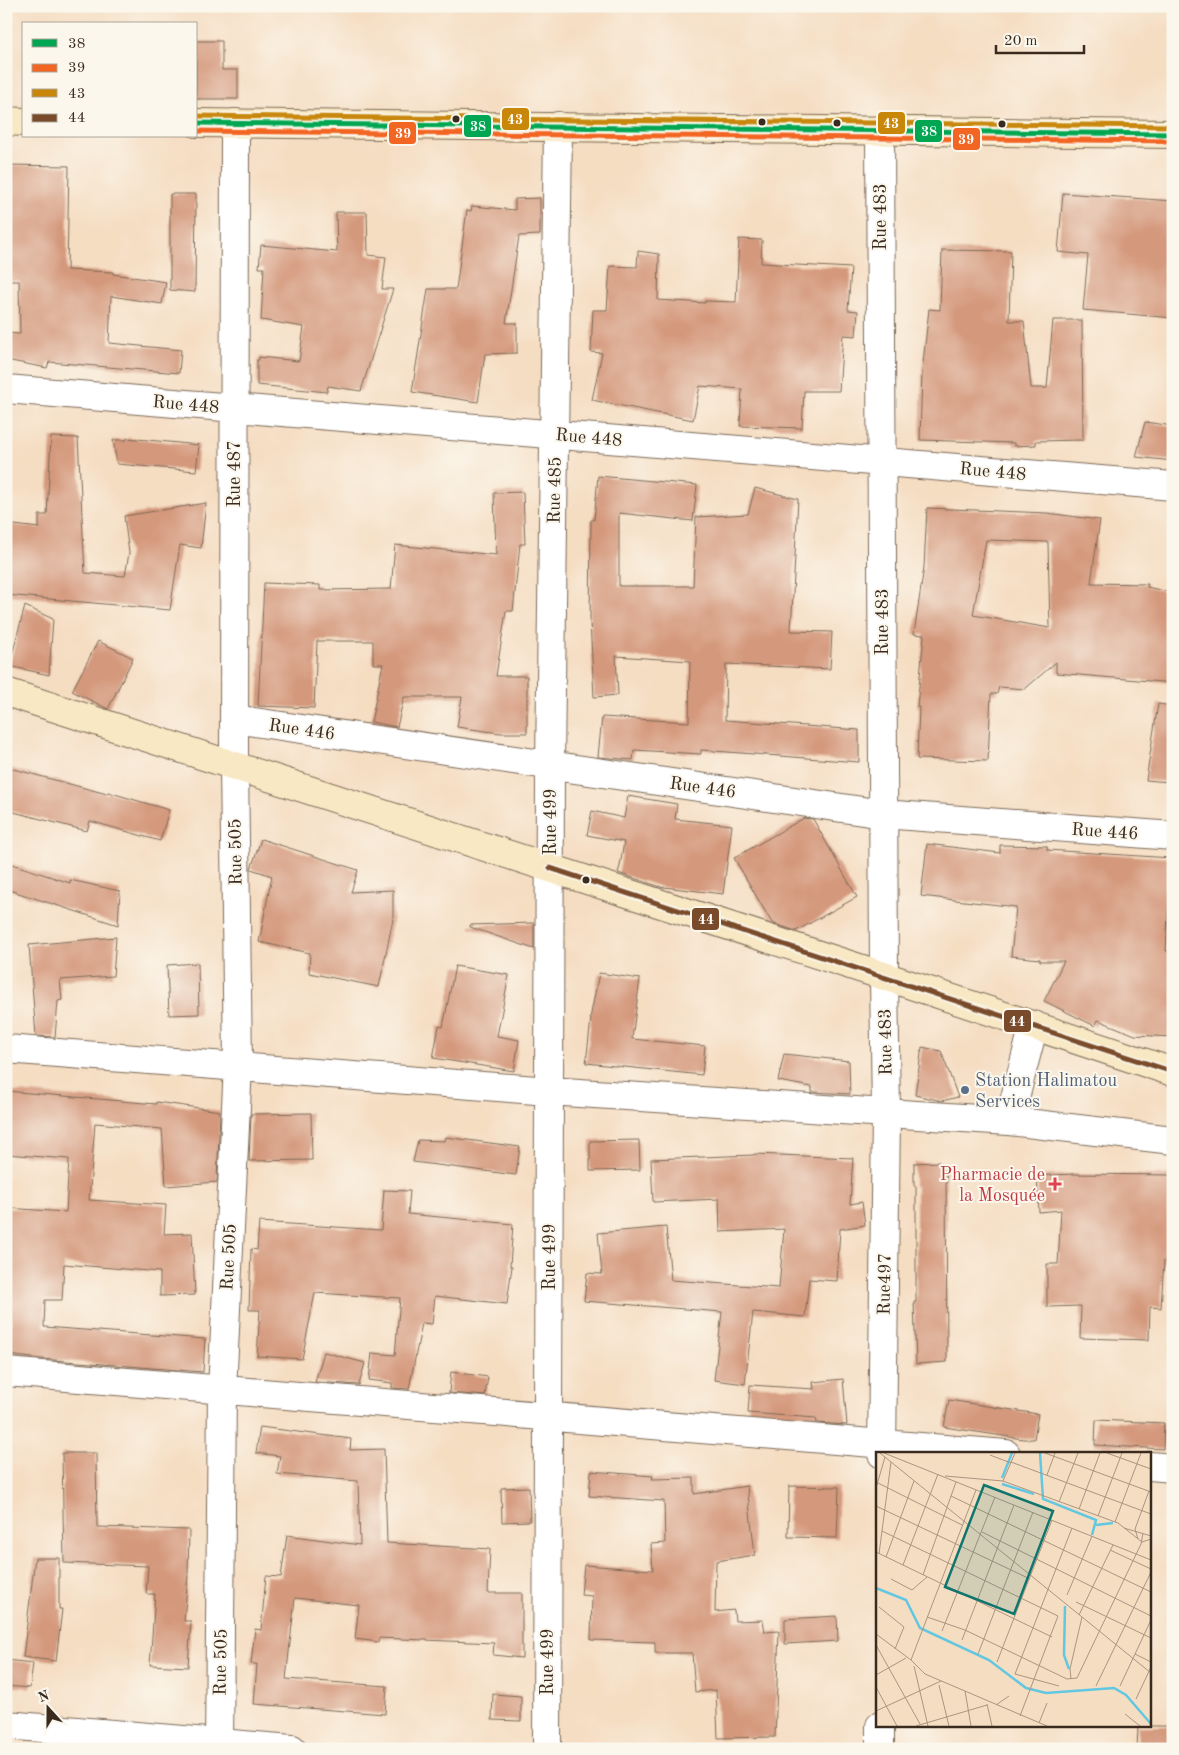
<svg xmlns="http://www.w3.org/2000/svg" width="1179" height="1755" font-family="'Old Standard TT',serif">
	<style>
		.building { fill: #d4987c; fill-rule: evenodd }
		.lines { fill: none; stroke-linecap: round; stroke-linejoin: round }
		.street-casing { stroke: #7c6957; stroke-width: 30 }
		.secondary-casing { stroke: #7c6957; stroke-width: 30 }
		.street { stroke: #fff; stroke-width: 28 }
		.secondary { stroke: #f8e8c3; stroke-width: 28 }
		.bus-1-casing { stroke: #fbf7ec; stroke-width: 9 }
		.bus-2-casing { stroke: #fbf7ec; stroke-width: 9 }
		.bus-3-casing { stroke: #fbf7ec; stroke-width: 9 }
		.bus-4-casing { stroke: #fbf7ec; stroke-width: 9 }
		.bus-1 { stroke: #00a651; stroke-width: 5 }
		.bus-2 { stroke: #f26522; stroke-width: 5 }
		.bus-3 { stroke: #c88708; stroke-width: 5 }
		.bus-4 { stroke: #7a4b2a; stroke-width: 5 }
		.bus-dot { fill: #3b2a1e; stroke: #fbf7ec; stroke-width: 2 }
		.service-dot { fill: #5c6f8a; stroke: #fbf7ec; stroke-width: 2 }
		.health-dot { fill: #e0444e; stroke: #fbf7ec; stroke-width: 2 }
		.labels { text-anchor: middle; stroke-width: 4; stroke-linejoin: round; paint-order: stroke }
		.street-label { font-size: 18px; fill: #3b2a1e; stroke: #fbf7ec }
		.service-label { font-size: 18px; fill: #4e5e75; stroke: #fbf7ec; text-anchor: start }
		.health-label { font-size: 18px; fill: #be3a42; stroke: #fbf7ec; text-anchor: end }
		.inset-river { fill: none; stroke: #62c7e0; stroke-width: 2.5 }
		.inset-road { fill: none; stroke: #ab9580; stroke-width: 1 }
		.view { fill: #0f766e; fill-opacity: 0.15; stroke: #0f766e; stroke-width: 2.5 }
		.inset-edge { fill: none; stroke: #3b2a1e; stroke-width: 2.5 }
		.line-badge { stroke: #fbf7ec; stroke-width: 2 }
		.badge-label { font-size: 14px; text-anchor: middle; font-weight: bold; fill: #fff }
	</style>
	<rect width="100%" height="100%" fill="#fbf7ec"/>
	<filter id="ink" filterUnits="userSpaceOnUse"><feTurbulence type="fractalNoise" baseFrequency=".02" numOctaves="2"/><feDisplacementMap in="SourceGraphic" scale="10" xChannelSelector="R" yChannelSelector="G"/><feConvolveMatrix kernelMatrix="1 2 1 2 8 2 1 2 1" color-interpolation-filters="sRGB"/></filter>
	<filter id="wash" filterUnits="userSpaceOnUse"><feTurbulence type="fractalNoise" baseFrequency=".0096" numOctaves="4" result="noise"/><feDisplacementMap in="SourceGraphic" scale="20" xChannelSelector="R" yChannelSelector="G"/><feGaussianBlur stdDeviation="1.12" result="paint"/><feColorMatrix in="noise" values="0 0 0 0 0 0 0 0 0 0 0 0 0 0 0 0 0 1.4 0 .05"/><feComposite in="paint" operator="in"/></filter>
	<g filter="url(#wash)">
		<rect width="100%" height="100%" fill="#f5ddc2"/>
		<g id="blocks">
			<path class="building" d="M196 41H222V70H238V99H196Z
				M6 165 69 166 67 270 113 272V274L166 282 162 304 111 296 109 343 181 350 179 373 49 362 47 368 6 360V333L20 334 19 281H6Z
				M1063 193 1173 201V318L1083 310 1088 255 1058 252Z
				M170 194H196L195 292 170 290Z
				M540 198V235L519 236 506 323H517V353L485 354 478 402 412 392 428 289H456L467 210 471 211 472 206 515 210V199Z
				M336 212H367L368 255 386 257 382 289H393L361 391 328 386 327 392 257 385V360H259V357L299 361 304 327 261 320 264 268H259L261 245 337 252Z
				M739 239 762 240 761 263 851 268 848 310 858 311 856 336 843 335 839 391H804L802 428 740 426 742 389 700 386 693 420 592 400 602 353 591 352 593 310H607L610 266 637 267 638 251 659 254 658 300 705 303V301L736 302Z
				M942 250 1011 251 1009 321H1024L1031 388H1047L1053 320H1082L1083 440 1036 441V445L1014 446V443L920 440 922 372 929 309 940 310Z
				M1145 422 1173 426V461L1136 457Z
				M51 437 78 438 85 573 125 576 129 553 124 516 206 503 201 548 180 545 170 610 6 595V524L39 528V515H47Z
				M127 438 199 445 196 471 117 464 113 440H127Z
				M598 476 697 485 693 521 619 513V586H693L696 517 748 514 755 488 798 499 791 631 832 632 830 669 726 664 725 720 859 730V762L701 750V754L634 750 633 760 598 757 602 717 689 722 690 661 616 656 618 695 594 697 590 621 591 520H594Z
				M523 492 525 544H520L513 611H506L496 676H527V733H500L457 727 462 697H404L397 727 371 722 383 664H373V641H317L314 708 258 706 264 583 320 585V590L391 589 395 545 496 555 494 493Z
				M927 508 1047 513 1100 520 1091 583 1148 584 1147 587 1173 593V683L1056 673V662L1025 689 999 687 997 694H991L988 761 917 759 919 707H917L924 635 914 634 924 567ZM986 540 1048 542 1050 628 973 615Z
				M25 606 53 619 49 675 9 666Z
				M98 641 133 658 108 709 72 691Z
				M1158 704 1173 706V750L1169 782 1146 780Z
				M6 767 107 794 108 792 169 810 160 841 90 821 87 831 6 810Z
				M628 796 677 804 675 819 732 825 723 894 664 887V888L618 873 620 866 624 842 587 835 592 811 624 818Z
				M804 818 813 819 857 897 796 931 772 923 734 858Z
				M261 839 358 870 351 892 393 890V919L379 987 309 973 310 953 259 942 272 876 251 869Z
				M927 844 1000 853V845L1047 846V850L1171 858 1166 951H1173V1037L1135 1035 1098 1020 1095 1026 1044 1001 1064 961H1040V959L1011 956 1016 907 921 896Z
				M6 862 70 883V880L120 891 118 925 6 889Z
				M534 923V949L470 927V925Z
				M116 937 113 976 60 980 62 1000 58 1001 55 1037 36 1036 29 945Z
				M198 963 199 1014 169 1015 167 965Z
				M455 966 509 975 497 1036 519 1040 514 1071 433 1058 439 1026 443 1027Z
				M599 973 640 979 632 1039 705 1046 702 1075 586 1063 591 1019H590Z
				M922 1047 941 1051 958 1097 942 1101 915 1095Z
				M784 1054 849 1061 850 1094 812 1092V1087L778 1081Z
				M6 1091 156 1104V1102L220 1111 217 1182 166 1186 162 1129 95 1123 89 1200 166 1205 164 1234 192 1233 195 1295 160 1296V1272L64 1264 62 1300H45L44 1327 205 1339 203 1372 41 1359 7 1355 11 1319H6V1208L66 1212 69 1159 6 1154Z
				M311 1113 312 1160 249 1161 251 1114Z
				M445 1137 520 1147 516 1175 413 1162 418 1140 444 1141Z
				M639 1140 640 1170 590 1171V1141Z
				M754 1154 853 1158 850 1204 862 1202 865 1225 840 1229 837 1281 809 1279 805 1317 753 1312 745 1384 714 1380 722 1312 584 1301 587 1273 602 1274 598 1233 666 1227 671 1280 779 1288 784 1229 720 1232 719 1199 653 1202 651 1159 754 1155Z
				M939 1162V1166H946L947 1362 916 1364 914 1302H916V1186H914V1163Z
				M1072 1174 1173 1175V1209L1168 1262 1164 1261 1161 1308 1150 1307 1149 1340 1080 1338 1081 1306 1047 1307V1264H1058L1061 1210 1039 1212 1037 1176Z
				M384 1190 410 1191 408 1214 513 1224 510 1266H512L507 1304 435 1296 432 1324 422 1323 409 1389 392 1388V1383L369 1380 372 1353 395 1355 400 1298 315 1293 302 1359 257 1356 260 1310H249L251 1249 257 1250 259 1222 381 1230Z
				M324 1352 365 1363 359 1385 315 1382Z
				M451 1372 488 1377 485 1396 449 1393Z
				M843 1379 847 1425 817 1423 816 1418 748 1413 750 1385 814 1389 813 1382Z
				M949 1400 1038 1414 1034 1439H1023L944 1427Z
				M1096 1420 1164 1423 1163 1449 1095 1445Z
				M260 1427 351 1439 350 1450 384 1449 387 1543 490 1549 488 1593H522V1658L493 1655 494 1643 379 1638 378 1642 355 1639 359 1605 295 1598 286 1679 387 1686 385 1714 254 1704 257 1664H251L255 1629 261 1630 266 1576 281 1577 287 1535 360 1545 358 1481 277 1474 280 1456 256 1453Z
				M62 1453H96L97 1527 189 1530 188 1575 184 1621H191L188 1667 150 1665 155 1594H146L148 1566 64 1563Z
				M591 1471 653 1476 652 1479 694 1478V1494L747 1486 755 1555 716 1561 715 1612 734 1610 735 1621 763 1620 765 1632 779 1631 775 1737 718 1738 716 1690 695 1692 692 1653H655V1642L591 1640 592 1596 581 1595 584 1565 653 1570 651 1544 665 1543 664 1501 589 1496Z
				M789 1486 839 1487 837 1538 788 1537Z
				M529 1487 530 1521 502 1522 501 1488Z
				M35 1558H59V1609H62L56 1661 23 1657Z
				M837 1616 838 1641 785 1644V1619Z
				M6 1660 33 1663 30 1688 6 1686Z
				M493 1694 521 1696V1721L492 1720Z
				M1138 1726H1168L1167 1749H1137Z"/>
		</g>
	</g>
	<g filter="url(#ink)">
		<use href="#blocks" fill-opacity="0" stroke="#7c6957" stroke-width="1"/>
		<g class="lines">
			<g class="street-casing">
				<path id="street" d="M880 130 884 976 886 1113 882 1454
					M6 389 1173 486
					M234 719 883 814 1173 836
					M6 1049 549 1091 1009 1121 1173 1140
					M1009 1121 1034 1025
					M6 1372 1006 1454
					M1150 1466 1173 1468
					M6 1725 292 1749
					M219 1749 222 1390 238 1066 234 765 235 123
					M547 1749 550 765 558 126
					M880 1749V1726"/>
			</g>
			<g class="secondary-casing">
				<path id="secondary" d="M6 121 24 122
					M196 123 1173 134
					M6 692 884 976 1173 1072"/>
			</g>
			<use href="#street" class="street"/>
			<use href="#secondary" class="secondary"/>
			<g class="bus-1-casing">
				<path id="bus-1" d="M196 123 1173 134"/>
			</g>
			<g class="bus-2-casing">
				<path id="bus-2" d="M196 131 1173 141"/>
			</g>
			<g class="bus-3-casing">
				<path id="bus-3" d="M196 116 1173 126"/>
			</g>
			<g class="bus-4-casing">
				<path id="bus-4" d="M550 868 1173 1072"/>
			</g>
			<use href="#bus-1" class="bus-1"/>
			<use href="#bus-2" class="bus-2"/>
			<use href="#bus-3" class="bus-3"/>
			<use href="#bus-4" class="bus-4"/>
		</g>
	</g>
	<g class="bus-dot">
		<circle cx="456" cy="119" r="4.5"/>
		<circle cx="762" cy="122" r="4.5"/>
		<circle cx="837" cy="123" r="4.5"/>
		<circle cx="1002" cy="124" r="4.5"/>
		<circle cx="586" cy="880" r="4.5"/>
	</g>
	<circle class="service-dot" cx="965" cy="1090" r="5"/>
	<path class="health-dot" d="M1052.5 1176.5h5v5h5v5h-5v5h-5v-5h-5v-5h5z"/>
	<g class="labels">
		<g class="street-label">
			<text transform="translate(880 217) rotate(-90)" y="6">Rue 483</text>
			<text transform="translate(186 404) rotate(5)" y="6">Rue 448</text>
			<text transform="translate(589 437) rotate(5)" y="6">Rue 448</text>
			<text transform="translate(993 471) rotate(5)" y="6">Rue 448</text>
			<text transform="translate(234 474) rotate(-90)" y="6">Rue 487</text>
			<text transform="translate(554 490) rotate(-89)" y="6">Rue 485</text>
			<text transform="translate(882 622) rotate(-90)" y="6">Rue 483</text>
			<text transform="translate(302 729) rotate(8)" y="6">Rue 446</text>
			<text transform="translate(703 787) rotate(8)" y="6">Rue 446</text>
			<text transform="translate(550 822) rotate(-90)" y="6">Rue 499</text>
			<text transform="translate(1105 831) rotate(4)" y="6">Rue 446</text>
			<text transform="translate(235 852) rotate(-91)" y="6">Rue 505</text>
			<text transform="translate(885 1042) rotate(-91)" y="6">Rue 483</text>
			<text transform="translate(228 1257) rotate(-87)" y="6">Rue 505</text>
			<text transform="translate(549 1257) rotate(-90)" y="6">Rue 499</text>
			<text transform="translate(884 1284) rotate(-89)" y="6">Rue497</text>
			<text transform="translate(220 1662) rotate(-89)" y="6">Rue 505</text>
			<text transform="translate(547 1662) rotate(-90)" y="6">Rue 499</text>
		</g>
		<g class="service-label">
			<text x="975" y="1086">Station Halimatou<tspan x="975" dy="21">Services</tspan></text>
		</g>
		<g class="health-label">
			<text x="1045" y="1180">Pharmacie de<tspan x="1045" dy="21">la Mosquée</tspan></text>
		</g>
	</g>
	<g transform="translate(876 1452)">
		<rect width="275" height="275" fill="#f5ddc2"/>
		<path class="inset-river" d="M164 1 167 47 220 68 216 83M126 26 136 1M126 32 158 42M220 73 237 71M0 136 30 148 44 176 113 208 150 236 170 241 238 236 250 243 275 272M189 154 188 203 193 217"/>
		<path class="inset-road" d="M4 1 275 221M8 1 275 108M169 1 275 40M231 1 275 17M114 3 135 11M135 10 275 62M171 23 179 1M69 24 127 29 242 71 266 90 275 87M127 29 139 1M2 31 86 73M0 36 9 5M100 38 35 208 49 222 171 274M75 44 275 140M183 50 202 1M0 54 154 127M203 57 224 1M222 64 246 1M239 70 265 1M248 76 275 84M6 79 182 164 144 264M106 80 275 164M262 87 259 77 273 39M234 98 275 117M0 100 176 185M3 102 15 10M10 105 38 29M27 113 62 22M47 123 80 30M15 127 36 138 51 125M191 143 216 84M200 150 275 186M3 155 28 175 19 197M203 163 237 93M51 165 89 178 191 227 201 226 265 92 267 81M66 179 119 45M0 182 35 208M86 188 138 53M0 193 44 272M102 202 157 60M259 202 275 210M121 210 176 68M38 214 52 274M0 223 30 206M195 227 194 217 206 165M63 233 73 274M183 234 139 222 196 76M220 234 275 120M244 234 275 168M0 235 21 274M89 239 95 274M260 247 275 215M111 252 116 274M120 253 133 244M0 259 65 229M249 262 264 274M163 271 171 251M40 274 111 253"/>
		<path class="view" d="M108 33 177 59 138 162 69 135Z"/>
		<rect width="275" height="275" class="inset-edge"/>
	</g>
	<g class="line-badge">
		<rect x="501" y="107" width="29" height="24" rx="5" fill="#c88708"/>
		<rect x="877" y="111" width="29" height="24" rx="5" fill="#c88708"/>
		<rect x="463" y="114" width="29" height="24" rx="5" fill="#00a651"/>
		<rect x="914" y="119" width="29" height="24" rx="5" fill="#00a651"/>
		<rect x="388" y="121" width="29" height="24" rx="5" fill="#f26522"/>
		<rect x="952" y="127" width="29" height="24" rx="5" fill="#f26522"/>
		<rect x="691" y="907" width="29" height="24" rx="5" fill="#7a4b2a"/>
		<rect x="1003" y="1009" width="29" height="24" rx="5" fill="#7a4b2a"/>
	</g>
	<g class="badge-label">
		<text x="515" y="124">43</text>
		<text x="891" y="128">43</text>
		<text x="478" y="131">38</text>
		<text x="929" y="136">38</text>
		<text x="403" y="138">39</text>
		<text x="966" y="144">39</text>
		<text x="706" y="924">44</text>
		<text x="1017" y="1026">44</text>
	</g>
	<rect width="1179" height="1755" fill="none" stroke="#fbf7ec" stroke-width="25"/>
	<rect x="22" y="22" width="175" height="115" fill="#fbf7ec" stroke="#aea59a"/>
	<rect x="32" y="39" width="25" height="8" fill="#00a651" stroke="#aea59a"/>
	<text x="68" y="48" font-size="15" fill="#3b2a1e">38</text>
	<rect x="32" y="64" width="25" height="8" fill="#f26522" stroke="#aea59a"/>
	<text x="68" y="72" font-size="15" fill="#3b2a1e">39</text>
	<rect x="32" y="89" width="25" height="8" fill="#c88708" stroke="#aea59a"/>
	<text x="68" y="98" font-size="15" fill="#3b2a1e">43</text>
	<rect x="32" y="114" width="25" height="8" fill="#7a4b2a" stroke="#aea59a"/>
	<text x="68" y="122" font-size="15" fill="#3b2a1e">44</text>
	<g transform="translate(48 1708) rotate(339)" stroke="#fbf7ec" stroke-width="4" paint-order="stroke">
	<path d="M0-4L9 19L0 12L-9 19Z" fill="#3b2a1e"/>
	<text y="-8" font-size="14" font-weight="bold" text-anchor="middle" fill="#3b2a1e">N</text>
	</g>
	<path d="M996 45v8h88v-8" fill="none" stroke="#3b2a1e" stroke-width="2.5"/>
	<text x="1004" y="45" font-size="15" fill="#3b2a1e" stroke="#fbf7ec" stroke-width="4" paint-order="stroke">20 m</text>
</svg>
